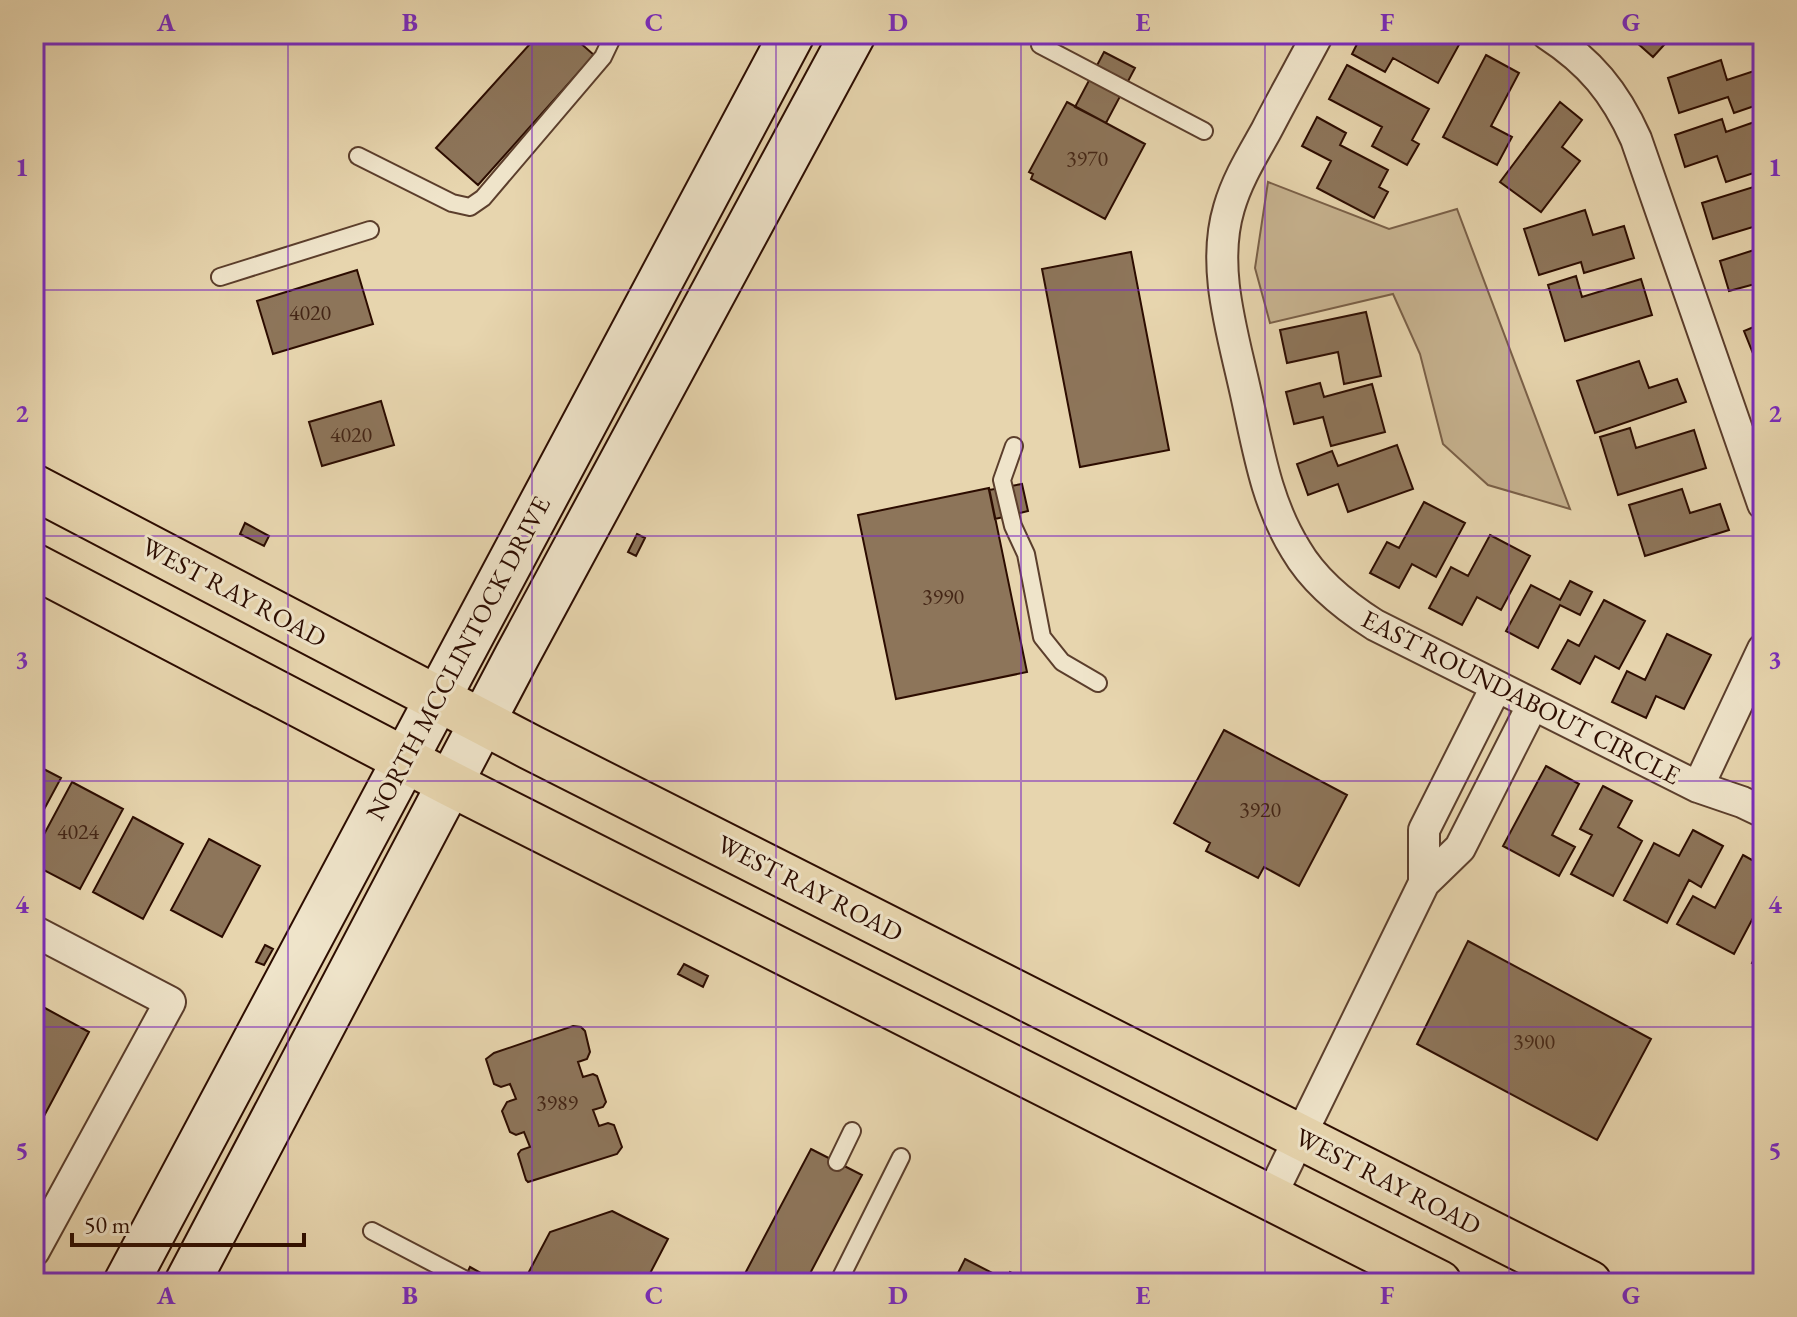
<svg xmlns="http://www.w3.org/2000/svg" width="1797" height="1317" font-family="'EB Garamond',serif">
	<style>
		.green { fill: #c7b390; stroke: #7a6048; stroke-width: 2 }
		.building { fill: #8d755a; stroke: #2c0c00; stroke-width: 2 }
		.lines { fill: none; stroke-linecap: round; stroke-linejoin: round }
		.lane-casing { stroke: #5b3e2c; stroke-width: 20 }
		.street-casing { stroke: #5b3e2c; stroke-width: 34 }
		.secondary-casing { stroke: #2c0c00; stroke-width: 48 }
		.primary-casing { stroke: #2c0c00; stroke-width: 48 }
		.lane { stroke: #efe4ca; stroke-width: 16 }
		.street { stroke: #efe4ca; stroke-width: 30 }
		.secondary { stroke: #efe4ca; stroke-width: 44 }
		.primary { stroke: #e7d5ae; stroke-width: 44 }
		.grid { fill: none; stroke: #7b2cbf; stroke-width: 2; stroke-opacity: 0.55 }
		.labels { text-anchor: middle; stroke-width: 6; stroke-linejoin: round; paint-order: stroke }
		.number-label { font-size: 22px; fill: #442616 }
		.street-label { font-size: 26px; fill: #2c0c00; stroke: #efe4ca }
		.neatline { fill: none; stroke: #7b2cbf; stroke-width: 3 }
		.grid-label { font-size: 26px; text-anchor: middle; font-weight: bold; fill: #7b2cbf }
	</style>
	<rect width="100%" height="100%" fill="#e7d5ae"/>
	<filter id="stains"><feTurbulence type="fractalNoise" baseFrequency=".0025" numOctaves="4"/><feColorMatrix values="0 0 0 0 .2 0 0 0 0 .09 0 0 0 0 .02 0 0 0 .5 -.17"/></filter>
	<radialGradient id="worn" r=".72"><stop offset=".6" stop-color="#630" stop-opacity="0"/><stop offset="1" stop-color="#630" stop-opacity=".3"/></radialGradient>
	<path class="green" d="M1268 182 1389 229 1457 209 1570 509 1488 485 1443 444 1420 354 1393 294 1270 323 1255 268Z"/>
	<path class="building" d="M539 34H570L594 55 478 185 436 148Z
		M1362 34H1381L1392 40 1395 34H1443L1460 43 1438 83 1393 58 1385 72 1352 54Z
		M1627 34H1674L1653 57Z
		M1104 52 1135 68 1106 123 1075 107Z
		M1486 55 1519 73 1491 126 1512 137 1497 165 1443 137Z
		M1721 60 1727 80 1754 71 1763 103 1734 113 1728 97 1679 113 1668 78Z
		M1347 65 1429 109 1412 140 1419 144 1407 165 1372 146 1382 127 1329 99Z
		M1067 102 1145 144 1105 219 1031 179 1033 174 1029 172Z
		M1560 102 1582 120 1562 147 1580 161 1541 212 1500 182Z
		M1317 117 1346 133 1340 145 1388 170 1379 187 1388 192 1374 218 1317 188 1331 161 1302 146Z
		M1722 119 1726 132 1763 119V170L1726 182 1717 156 1685 167 1675 135Z
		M1763 184V224L1713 239 1702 203Z
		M1585 210 1593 235 1624 226 1634 258 1584 273 1581 262 1539 275 1524 229Z
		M1754 250 1757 260 1763 259V309L1755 284 1729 291 1720 261Z
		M1131 252 1169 450 1080 467 1042 269Z
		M357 270 373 324 273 354 257 301Z
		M1576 276 1582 297 1641 279 1652 315 1565 341 1548 285Z
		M1366 312 1381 376 1344 384 1338 352 1287 363 1280 330Z
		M1763 323V364L1758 366 1744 331Z
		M1639 361 1649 388 1677 379 1686 402 1595 433 1577 381Z
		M1320 383 1324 397 1372 384 1385 432 1331 446 1323 417 1294 424 1286 392Z
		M381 401 394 445 322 466 309 422Z
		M1630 428 1636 448 1694 430 1706 468 1618 495 1600 437Z
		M1397 445 1413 489 1348 512 1338 484 1308 495 1297 464 1332 451 1338 466Z
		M1022 484 1028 511 995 519 989 490Z
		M989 488 1027 672 896 699 858 515Z
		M1682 489 1690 513 1720 504 1729 530 1645 556 1629 505Z
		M1424 502 1465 523 1436 577 1412 564 1399 588 1370 573 1387 542 1399 548Z
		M245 523 269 536 264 546 240 534Z
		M637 534 645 538 636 556 628 552Z
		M1490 535 1530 556 1501 610 1477 597 1462 625 1429 608 1451 567 1468 576Z
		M1570 581 1592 592 1580 615 1560 605 1538 648 1506 631 1531 585 1560 600Z
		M1604 600 1645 621 1619 669 1595 656 1580 684 1552 669 1568 640 1579 646Z
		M1667 634 1711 655 1684 709 1656 696 1646 718 1612 702 1627 671 1645 680Z
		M1224 730 1347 795 1299 886 1264 867 1258 878 1206 851 1210 843 1174 823Z
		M34 764 61 778 34 828Z
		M1546 766 1579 784 1552 835 1575 847 1559 876 1503 846Z
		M72 782 123 809 80 889 34 865V853Z
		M1603 786 1632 801 1618 827 1642 841 1613 896 1571 874 1592 835 1580 829Z
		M133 817 183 844 143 919 93 892Z
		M1693 830 1723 846 1701 887 1689 880 1667 923 1624 900 1654 843 1679 856Z
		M209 839 260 866 222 937 171 910Z
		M1743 855 1763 866V899L1734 954 1677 924 1693 896 1715 908Z
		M1468 941 1651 1039 1597 1140 1417 1044Z
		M1763 942V969L1752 963Z
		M265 945 273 949 264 965 256 962Z
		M684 964 708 976 703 987 678 974Z
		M43 1007 89 1032 43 1118 34 1114V1023Z
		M573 1026 581 1027 585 1031 590 1052 587 1059 578 1062 583 1077 593 1074 597 1076 606 1102 603 1107 593 1110 599 1126 608 1123 614 1125 622 1147 617 1154 528 1182 526 1180 518 1154 521 1150 530 1147 524 1132 516 1135 510 1132 502 1111 507 1102 516 1099 510 1084 501 1087 494 1084 486 1059 494 1053Z
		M811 1149 862 1175 805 1283H740Z
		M612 1211 668 1239 645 1283H523L550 1232Z
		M965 1259 1006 1280 1010 1272 1033 1283H953Z
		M470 1267 499 1283H462Z"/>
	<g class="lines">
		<g class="lane-casing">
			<path id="lane" d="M1040 45 1204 131
				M358 156 452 203 470 207 483 198 603 57 614 34
				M220 277 370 230
				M1014 446 1002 480 1013 526 1026 554 1042 637 1062 662 1098 683
				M837 1162 852 1131
				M372 1231 464 1279
				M838 1283 901 1157"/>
		</g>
		<g class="street-casing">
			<path id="street" d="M1318 34C1301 66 1283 98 1266 131 1252 156 1237 180 1229 208 1211 268 1233 334 1246 394 1258 448 1266 502 1296 550 1314 581 1345 606 1375 625L1698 787 1742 802 1763 812
				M1547 34C1590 62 1615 92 1636 139L1763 504
				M1698 787 1763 649
				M1424 883V830L1496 687
				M34 931 170 1002 34 1251
				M1270 1198 1424 883 1460 848 1532 706"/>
		</g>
		<g class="secondary-casing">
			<path id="secondary" d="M126 1283 792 34
				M187 1283 517 656 853 34"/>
		</g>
		<g class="primary-casing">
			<path id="primary" d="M34 487 530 747 1589 1283
				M34 566 451 784 1439 1283"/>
		</g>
		<use href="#lane" class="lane"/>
		<use href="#street" class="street"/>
		<use href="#secondary" class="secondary"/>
		<use href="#primary" class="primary"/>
	</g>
	<path class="grid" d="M288 34V1283M532 34V1283M776 34V1283M1021 34V1283M1265 34V1283M1509 34V1283M34 290H1763M34 536H1763M34 781H1763M34 1027H1763"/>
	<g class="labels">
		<g class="number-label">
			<text x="1087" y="166">3970</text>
			<text x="310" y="320">4020</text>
			<text x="351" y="442">4020</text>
			<text x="943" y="604">3990</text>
			<text x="1260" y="817">3920</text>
			<text x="78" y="839">4024</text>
			<text x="1534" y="1049">3900</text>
			<text x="557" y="1110">3989</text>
		</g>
		<g class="street-label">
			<text transform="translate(234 592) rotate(28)" y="9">WEST RAY ROAD</text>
			<text transform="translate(458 658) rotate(-62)" y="9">NORTH MCCLINTOCK DRIVE</text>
			<text transform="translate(1521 697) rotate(27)" y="9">EAST ROUNDABOUT CIRCLE</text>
			<text transform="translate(810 888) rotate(27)" y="9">WEST RAY ROAD</text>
			<text transform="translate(1388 1181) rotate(27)" y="9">WEST RAY ROAD</text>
		</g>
	</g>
	<rect width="1797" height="1317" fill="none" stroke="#e7d5ae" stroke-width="88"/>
	<path d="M72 1233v12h232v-12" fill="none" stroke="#2c0c00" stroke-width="4"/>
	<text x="84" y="1233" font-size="24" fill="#2c0c00" stroke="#efe4ca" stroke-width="6" paint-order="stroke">50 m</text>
	<rect x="44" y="44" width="1709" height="1229" class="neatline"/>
	<g class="grid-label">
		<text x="166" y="31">A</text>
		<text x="410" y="31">B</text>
		<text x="654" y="31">C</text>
		<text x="898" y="31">D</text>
		<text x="1143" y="31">E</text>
		<text x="1387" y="31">F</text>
		<text x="1631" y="31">G</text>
		<text x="22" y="176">1</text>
		<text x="1775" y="176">1</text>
		<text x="22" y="422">2</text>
		<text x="1775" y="422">2</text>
		<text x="22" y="668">3</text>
		<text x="1775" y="668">3</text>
		<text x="22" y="913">4</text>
		<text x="1775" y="913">4</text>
		<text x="22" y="1159">5</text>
		<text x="1775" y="1159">5</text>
		<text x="166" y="1304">A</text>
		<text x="410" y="1304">B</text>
		<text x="654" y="1304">C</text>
		<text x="898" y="1304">D</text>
		<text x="1143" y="1304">E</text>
		<text x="1387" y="1304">F</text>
		<text x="1631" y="1304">G</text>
	</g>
	<rect width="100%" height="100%" filter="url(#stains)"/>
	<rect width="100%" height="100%" fill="url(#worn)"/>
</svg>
